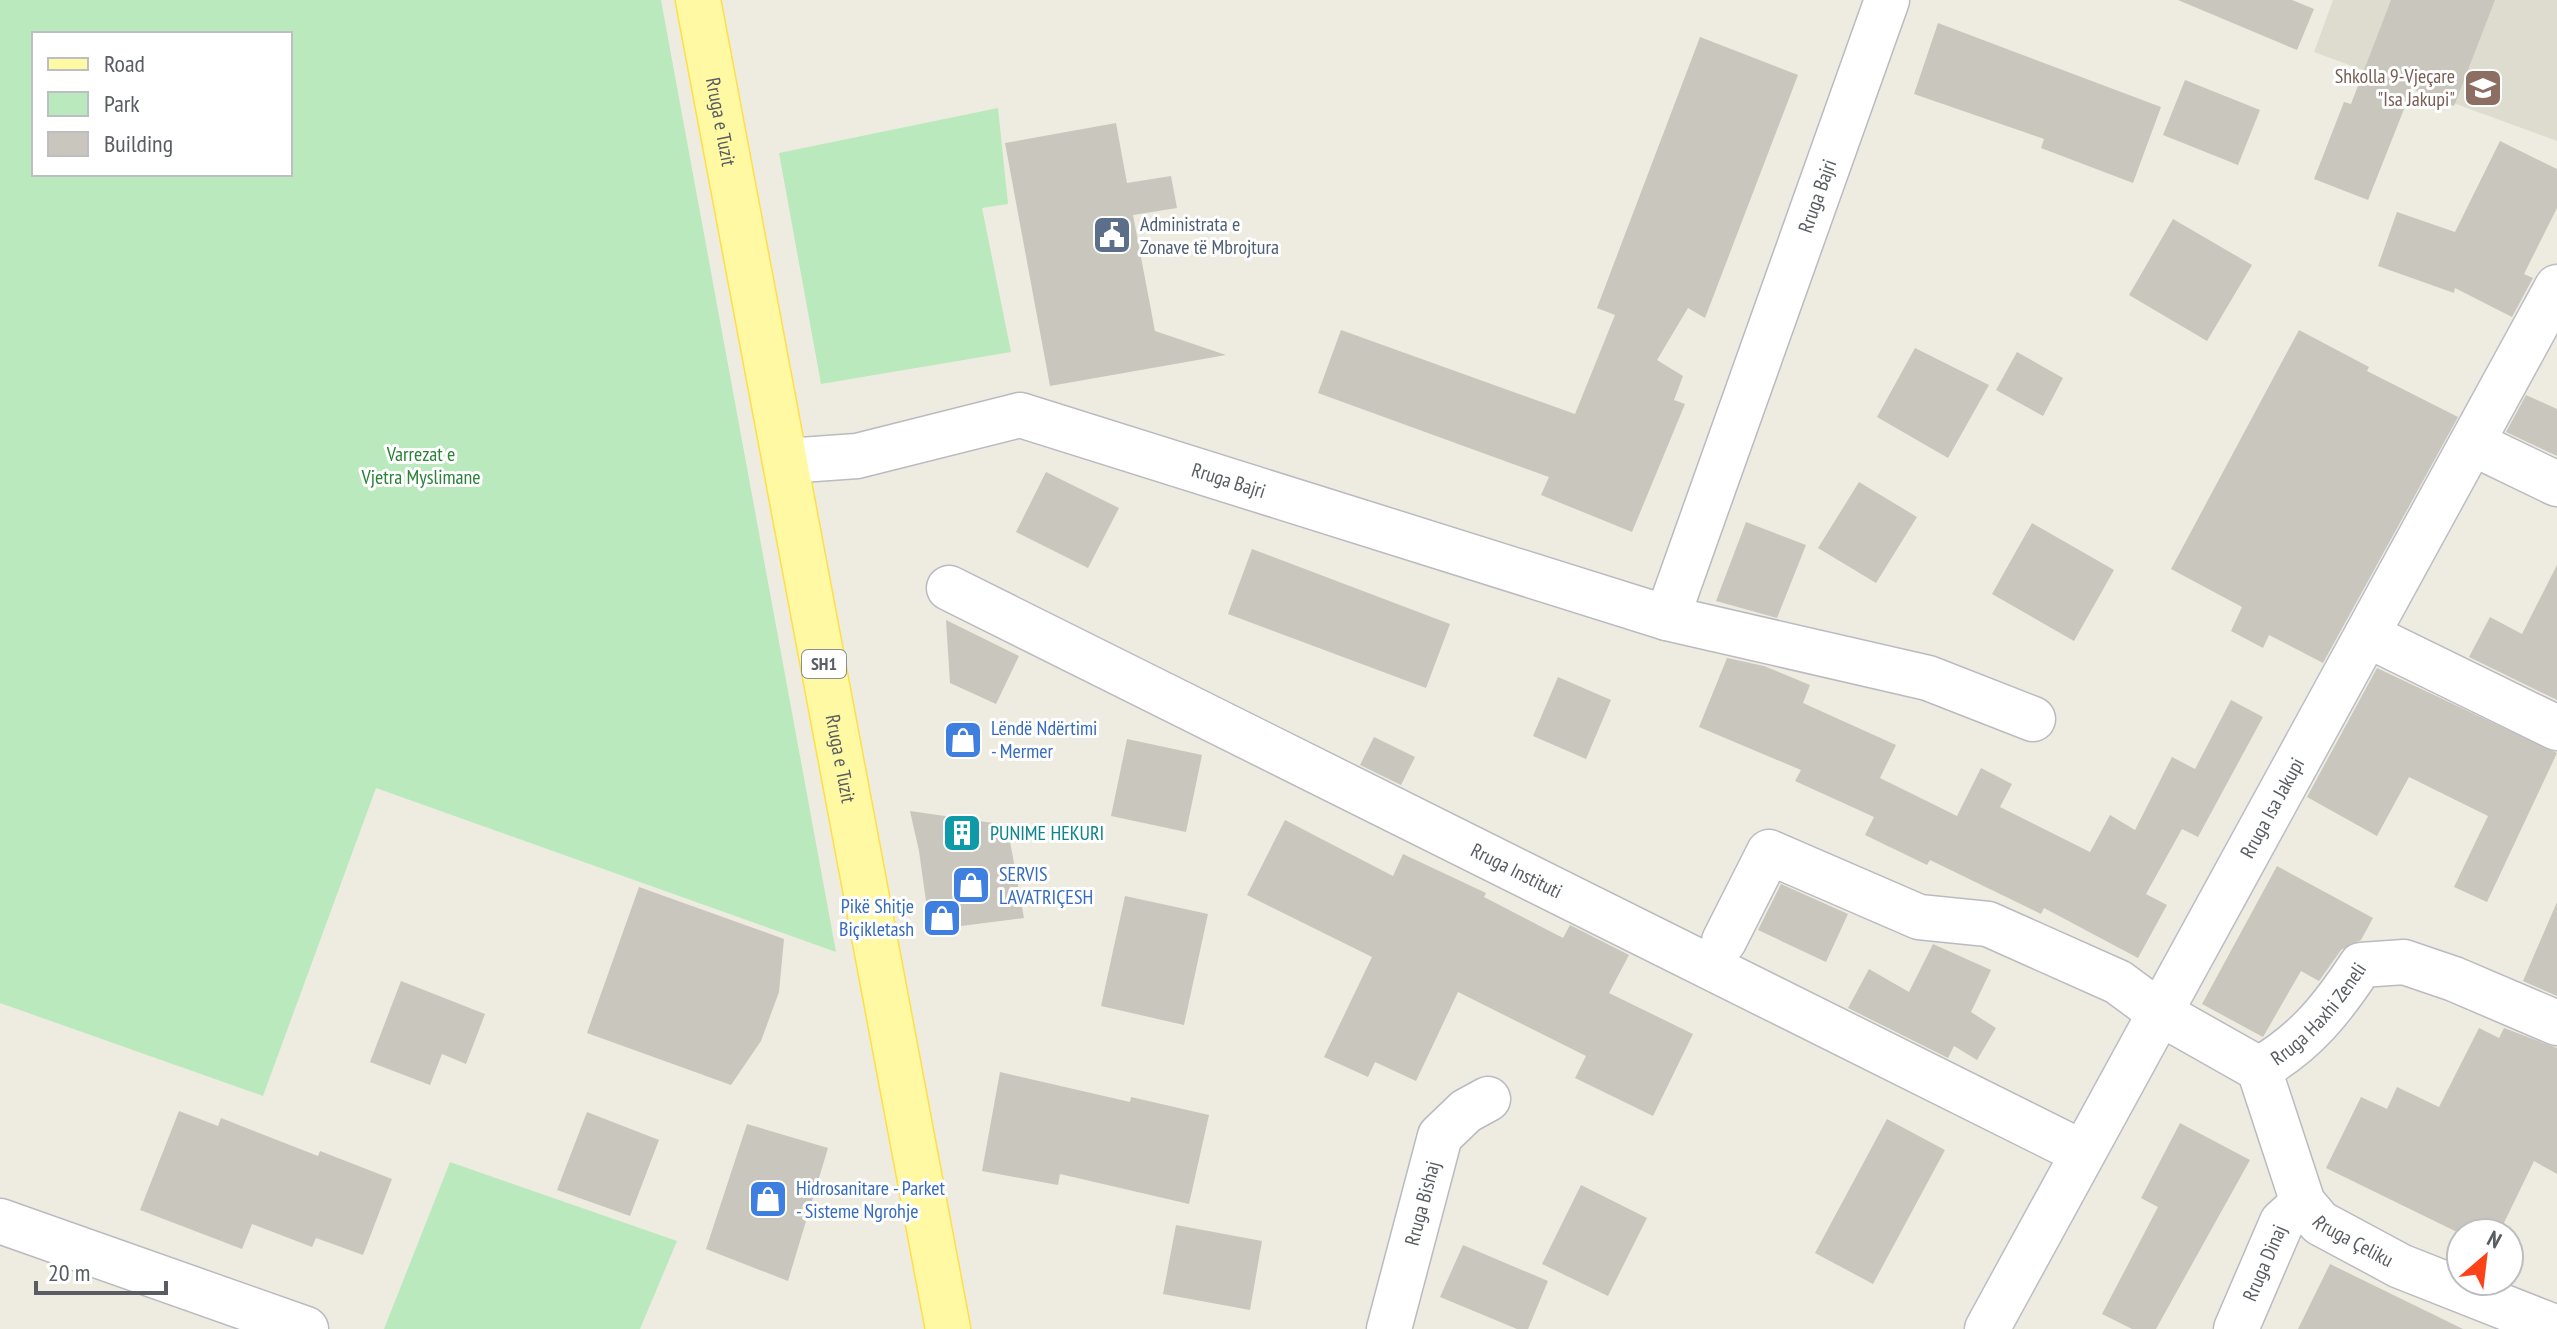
<svg xmlns="http://www.w3.org/2000/svg" width="2557" height="1329" font-family="'PT Sans Narrow',sans-serif">
	<style>
		.education { fill: #dddccf }
		.green { fill: #bae9be; fill-rule: evenodd }
		.building { fill: #c9c6bd }
		.lines { fill: none; stroke-linecap: round; stroke-linejoin: round }
		.street-casing { stroke: #b9bbc1; stroke-width: 47 }
		.secondary-casing { stroke: #bbbec6; stroke-width: 47 }
		.primary-casing { stroke: #ffde48; stroke-width: 47 }
		.street { stroke: #fff; stroke-width: 44 }
		.secondary { stroke: #fff; stroke-width: 44 }
		.primary { stroke: #fff9a4; stroke-width: 44 }
		.labels { text-anchor: middle; stroke-width: 6; stroke-linejoin: round; paint-order: stroke }
		.shield { fill: #fff; stroke: #8b8e92; stroke-width: 2 }
		.shield-label { font-size: 18px; font-weight: bold; fill: #595d63 }
		.education-label { font-size: 20px; fill: #785e54; stroke: #fff; text-anchor: end }
		.street-label { font-size: 20px; fill: #595d63; stroke: #fff }
		.service-label { font-size: 20px; fill: #4e5e75; stroke: #fff; text-anchor: start }
		.park-label { font-size: 20px; fill: #2a8238; stroke: #fff }
		.shop-label { font-size: 20px; fill: #366cbe; stroke: #fff; text-anchor: start }
		.culture-label { font-size: 20px; fill: #0d838f; stroke: #fff; text-anchor: start }
	</style>
	<rect width="100%" height="100%" fill="#eeece0"/>
	<path class="education" d="M2333 0H2557V141L2314 52Z"/>
	<path class="green" d="M0 0H661L836 952 376 788 263 1096 0 1003ZM34 34H290V174H34Z
		M998 108 1008 204 982 208 1011 352 821 384 779 153Z
		M450 1162 677 1241 640 1329H384Z"/>
	<path class="building" d="M2178 0H2292L2314 9 2297 50Z
		M2391 0H2495L2454 106 2412 89 2368 200 2314 179 2344 102 2351 104Z
		M1938 23 2161 107 2133 183 2041 148 2044 139 1914 94Z
		M1700 37 1798 75 1705 318 1688 308 1657 360 1683 376 1674 400 1685 404 1632 532 1541 495 1549 477 1318 393 1341 330 1575 414 1615 315 1597 308Z
		M2185 80 2260 110 2238 165 2163 135Z
		M1116 123 1127 183 1171 176 1177 208 1133 215 1155 331 1226 355 1050 386 1005 143Z
		M2500 141 2557 169V208L2524 274 2533 278 2512 317 2455 288 2454 293 2378 266 2397 212 2455 232Z
		M2173 219 2252 265 2207 341 2129 295Z
		M2299 330 2369 367 2367 371 2458 417 2323 663 2269 635 2263 648 2231 631 2242 607 2171 569Z
		M1915 348 1989 385 1948 458 1877 417Z
		M2017 352 2063 378 2043 416 1996 390Z
		M2526 395 2557 409V456L2506 432Z
		M1046 472 1119 508 1088 568 1016 532Z
		M1859 482 1917 517 1876 583 1818 548Z
		M1746 522 1806 545 1777 618 1716 601Z
		M2032 523 2114 570 2074 641 1992 594Z
		M1252 549 1450 624 1426 688 1228 614Z
		M2557 565V700L2469 657 2490 617 2522 634Z
		M946 620 1019 656 996 704 950 683Z
		M1727 658 1764 666 1810 685 1803 703 1896 745 1880 778 1957 816 1981 768 2012 784 2000 807 2090 852 2110 815 2135 830 2172 757 2195 769 2231 700 2263 717 2198 837 2182 829 2146 894 2167 905 2138 958 2044 908 2041 914 1930 860 1927 865 1865 835 1874 817 1795 781 1801 770 1699 727Z
		M2377 668 2557 753 2487 902 2454 887 2488 816 2409 777 2377 836 2307 797Z
		M1558 677 1611 700 1586 759 1533 736Z
		M1374 737 1415 757 1401 785 1360 765Z
		M1127 739 1202 755 1186 832 1111 816Z
		M910 811 1007 825 1024 918 930 930 919 851Z
		M1285 820 1393 876 1403 854 1486 893 1484 897 1563 938 1570 925 1629 955 1609 993 1693 1034 1653 1116 1575 1078 1586 1056 1458 992 1416 1081 1375 1062 1368 1077 1324 1057 1372 957 1247 895Z
		M2277 866 2373 918 2361 940 2341 950 2319 981 2301 971 2263 1037 2202 1004Z
		M1781 884 1848 914 1826 962 1758 930Z
		M639 887 784 939 779 992 761 1041 731 1085 587 1033Z
		M1125 896 1208 914 1184 1025 1101 1006Z
		M2557 902V996L2523 981Z
		M1933 944 1991 970 1971 1012 1996 1028 1977 1060 1954 1046 1948 1058 1848 1008 1869 969 1909 992Z
		M401 981 485 1014 466 1064 442 1054 430 1085 370 1062Z
		M2479 1028 2499 1038 2504 1028 2557 1048V1174L2534 1161 2499 1233H2459L2326 1168 2361 1097 2387 1109 2397 1087 2439 1107Z
		M1000 1072 1130 1102 1131 1097 1209 1115 1189 1204 1060 1174 1058 1185 982 1171Z
		M179 1111 218 1126 221 1118 318 1156 320 1151 392 1179 363 1255 316 1238 312 1247 252 1224 242 1249 140 1210Z
		M587 1112 659 1140 630 1216 557 1190Z
		M1887 1119 1945 1150 1873 1284 1815 1253Z
		M2180 1123 2250 1160 2156 1329H2132L2102 1314 2158 1207 2141 1198Z
		M747 1124 828 1148 788 1281 706 1249Z
		M1581 1185 1647 1218 1608 1296 1542 1264Z
		M1176 1225 1262 1241 1250 1310 1163 1294Z
		M1463 1245 1548 1281 1528 1329H1517L1440 1297Z
		M2330 1264 2463 1329H2298Z"/>
	<g class="lines">
		<g class="street-casing">
			<g id="street">
				<path d="M2472 443 2557 484"/>
				<path id="s1" d="M786 461 857 456 1020 415 1667 618 1928 678 2033 719"/>
				<path id="s2" d="M949 588 2083 1153"/>
				<path id="s3" d="M1667 618 1887 0"/>
				<path d="M2367 635 2557 728"/>
				<path id="s4" d="M1724 941 1769 852 1919 917 1988 924 2118 982 2160 1013 2259 1069 2303 1203 2320 1223 2400 1266 2557 1328"/>
				<path id="s5" d="M2259 1069C2305 1043 2332 1009 2361 965L2404 962 2454 979 2557 1023"/>
				<path d="M0 1221 306 1329"/>
				<path id="s6" d="M1389 1329 1440 1136 1466 1111 1488 1099"/>
				<path id="s7" d="M2236 1329 2282 1222 2303 1203"/>
			</g>
		</g>
		<g class="secondary-casing">
			<g id="secondary">
				<path id="s8" d="M1987 1329 2557 287"/>
			</g>
		</g>
		<g class="primary-casing">
			<g id="primary">
				<path id="s9" d="M698 0 948 1329"/>
			</g>
		</g>
		<use href="#street" class="street"/>
		<use href="#secondary" class="secondary"/>
		<use href="#primary" class="primary"/>
	</g>
	<defs>
		<g id="school-square" transform="scale(2)"><rect x="-9" y="-9" width="18" height="18" rx="4" fill="#8d6e63" stroke="#fff"/><path d="M0-5L7-2L0 1L-7-2ZM-4 1L0 2.5L4 1V4Q0 6-4 4Z" fill="#fff"/></g>
		<g id="civic-square" transform="scale(2)"><rect x="-9" y="-9" width="18" height="18" rx="4" fill="#5c6f8a" stroke="#fff"/><path d="M-.6-6.5H3V-4.5H.6V-3L4-1V1h2V6H-6V1h2V-1L-.6-3ZM-1.2 2.5V6h2.4V2.5Z" fill="#fff"/></g>
		<g id="shop-square" transform="scale(2)"><rect x="-9" y="-9" width="18" height="18" rx="4" fill="#3f7fe0" stroke="#fff"/><path d="M-5-2.5h2.3a2.7 3.5 0 0 1 5.4 0H5L5.5 6h-11ZM-1.5-2.5h3a1.5 2.3 0 0 0-3 0Z" fill="#fff"/></g>
		<g id="building-square" transform="scale(2)"><rect x="-9" y="-9" width="18" height="18" rx="4" fill="#0f9aa8" stroke="#fff"/><path d="M-4-6H4V6H1V3H-1V6H-4ZM-2.5-4.3h1.7v1.8h-1.7ZM.8-4.3h1.7v1.8H.8ZM-2.5-1h1.7V.8h-1.7ZM.8-1h1.7V.8H.8Z" fill="#fff"/></g>
	</defs>
	<g fill-rule="evenodd">
		<use href="#school-square" x="2483" y="88"/>
		<use href="#civic-square" x="1112" y="235"/>
		<use href="#shop-square" x="963" y="740"/>
		<use href="#building-square" x="962" y="833"/>
		<use href="#shop-square" x="971" y="885"/>
		<use href="#shop-square" x="942" y="918"/>
		<use href="#shop-square" x="768" y="1199"/>
	</g>
	<g class="labels">
		<rect class="shield" x="802" y="650" width="44" height="28" rx="6"/>
		<g class="shield-label">
			<text x="824" y="670">SH1</text>
		</g>
		<g class="education-label">
			<text x="2455" y="83">Shkolla 9-Vjeçare<tspan x="2455" dy="23">"Isa Jakupi"</tspan></text>
		</g>
		<g class="street-label">
			<text dy="7" stroke="none"><textPath href="#s9" startOffset="124">Rruga e Tuzit</textPath></text>
			<text dy="7" stroke="none"><textPath href="#s3" startOffset="448">Rruga Bajri</textPath></text>
			<text dy="7" stroke="none"><textPath href="#s1" startOffset="458">Rruga Bajri</textPath></text>
			<text dy="7" stroke="none"><textPath href="#s9" startOffset="772">Rruga e Tuzit</textPath></text>
			<text dy="7" stroke="none"><textPath href="#s8" startOffset="594">Rruga Isa Jakupi</textPath></text>
			<text dy="7" stroke="none"><textPath href="#s2" startOffset="634">Rruga Instituti</textPath></text>
			<text dy="7" stroke="none"><textPath href="#s5" startOffset="82">Rruga Haxhi Zeneli</textPath></text>
			<text dy="7" stroke="none"><textPath href="#s6" startOffset="130">Rruga Bishaj</textPath></text>
			<text dy="7" stroke="none"><textPath href="#s4" startOffset="846">Rruga Çeliku</textPath></text>
			<text dy="7" stroke="none"><textPath href="#s7" startOffset="72">Rruga Dinaj</textPath></text>
		</g>
		<g class="service-label">
			<text x="1140" y="231">Administrata e<tspan x="1140" dy="23">Zonave të Mbrojtura</tspan></text>
		</g>
		<g class="park-label">
			<text x="421" y="461">Varrezat e<tspan x="421" dy="23">Vjetra Myslimane</tspan></text>
		</g>
		<g class="shop-label">
			<text x="991" y="735">Lëndë Ndërtimi<tspan x="991" dy="23">- Mermer</tspan></text>
			<text x="999" y="881">SERVIS<tspan x="999" dy="23">LAVATRIÇESH</tspan></text>
			<text x="914" y="913" text-anchor="end">Pikë Shitje<tspan x="914" dy="23">Biçikletash</tspan></text>
			<text x="796" y="1195">Hidrosanitare - Parket<tspan x="796" dy="23">- Sisteme Ngrohje</tspan></text>
		</g>
		<g class="culture-label">
			<text x="990" y="840">PUNIME HEKURI</text>
		</g>
	</g>
	<rect x="32" y="32" width="260" height="144" fill="#ffffff" stroke="#bdbec1" stroke-width="2"/>
	<rect x="48" y="58" width="40" height="12" fill="#fff9a4" stroke="#bdbec1" stroke-width="2"/>
	<text x="104" y="72" font-size="24" fill="#595d63">Road</text>
	<rect x="48" y="92" width="40" height="24" fill="#bae9be" stroke="#bdbec1" stroke-width="2"/>
	<text x="104" y="112" font-size="24" fill="#595d63">Park</text>
	<rect x="48" y="132" width="40" height="24" fill="#c9c6bd" stroke="#bdbec1" stroke-width="2"/>
	<text x="104" y="152" font-size="24" fill="#595d63">Building</text>
	<g transform="translate(2485 1257) rotate(28)"><circle r="38" fill="#ffffff" stroke="#bdbec1" stroke-width="2"/>
	<path d="M0-6L14 30L0 20L-14 30Z" fill="#fb4219"/>
	<text y="-12" font-size="22" font-weight="bold" text-anchor="middle" fill="#595d63">N</text>
	</g>
	<path d="M36 1281v12h130v-12" fill="none" stroke="#595d63" stroke-width="4"/>
	<text x="48" y="1281" font-size="24" fill="#595d63" stroke="#ffffff" stroke-width="6" paint-order="stroke">20 m</text>
</svg>
